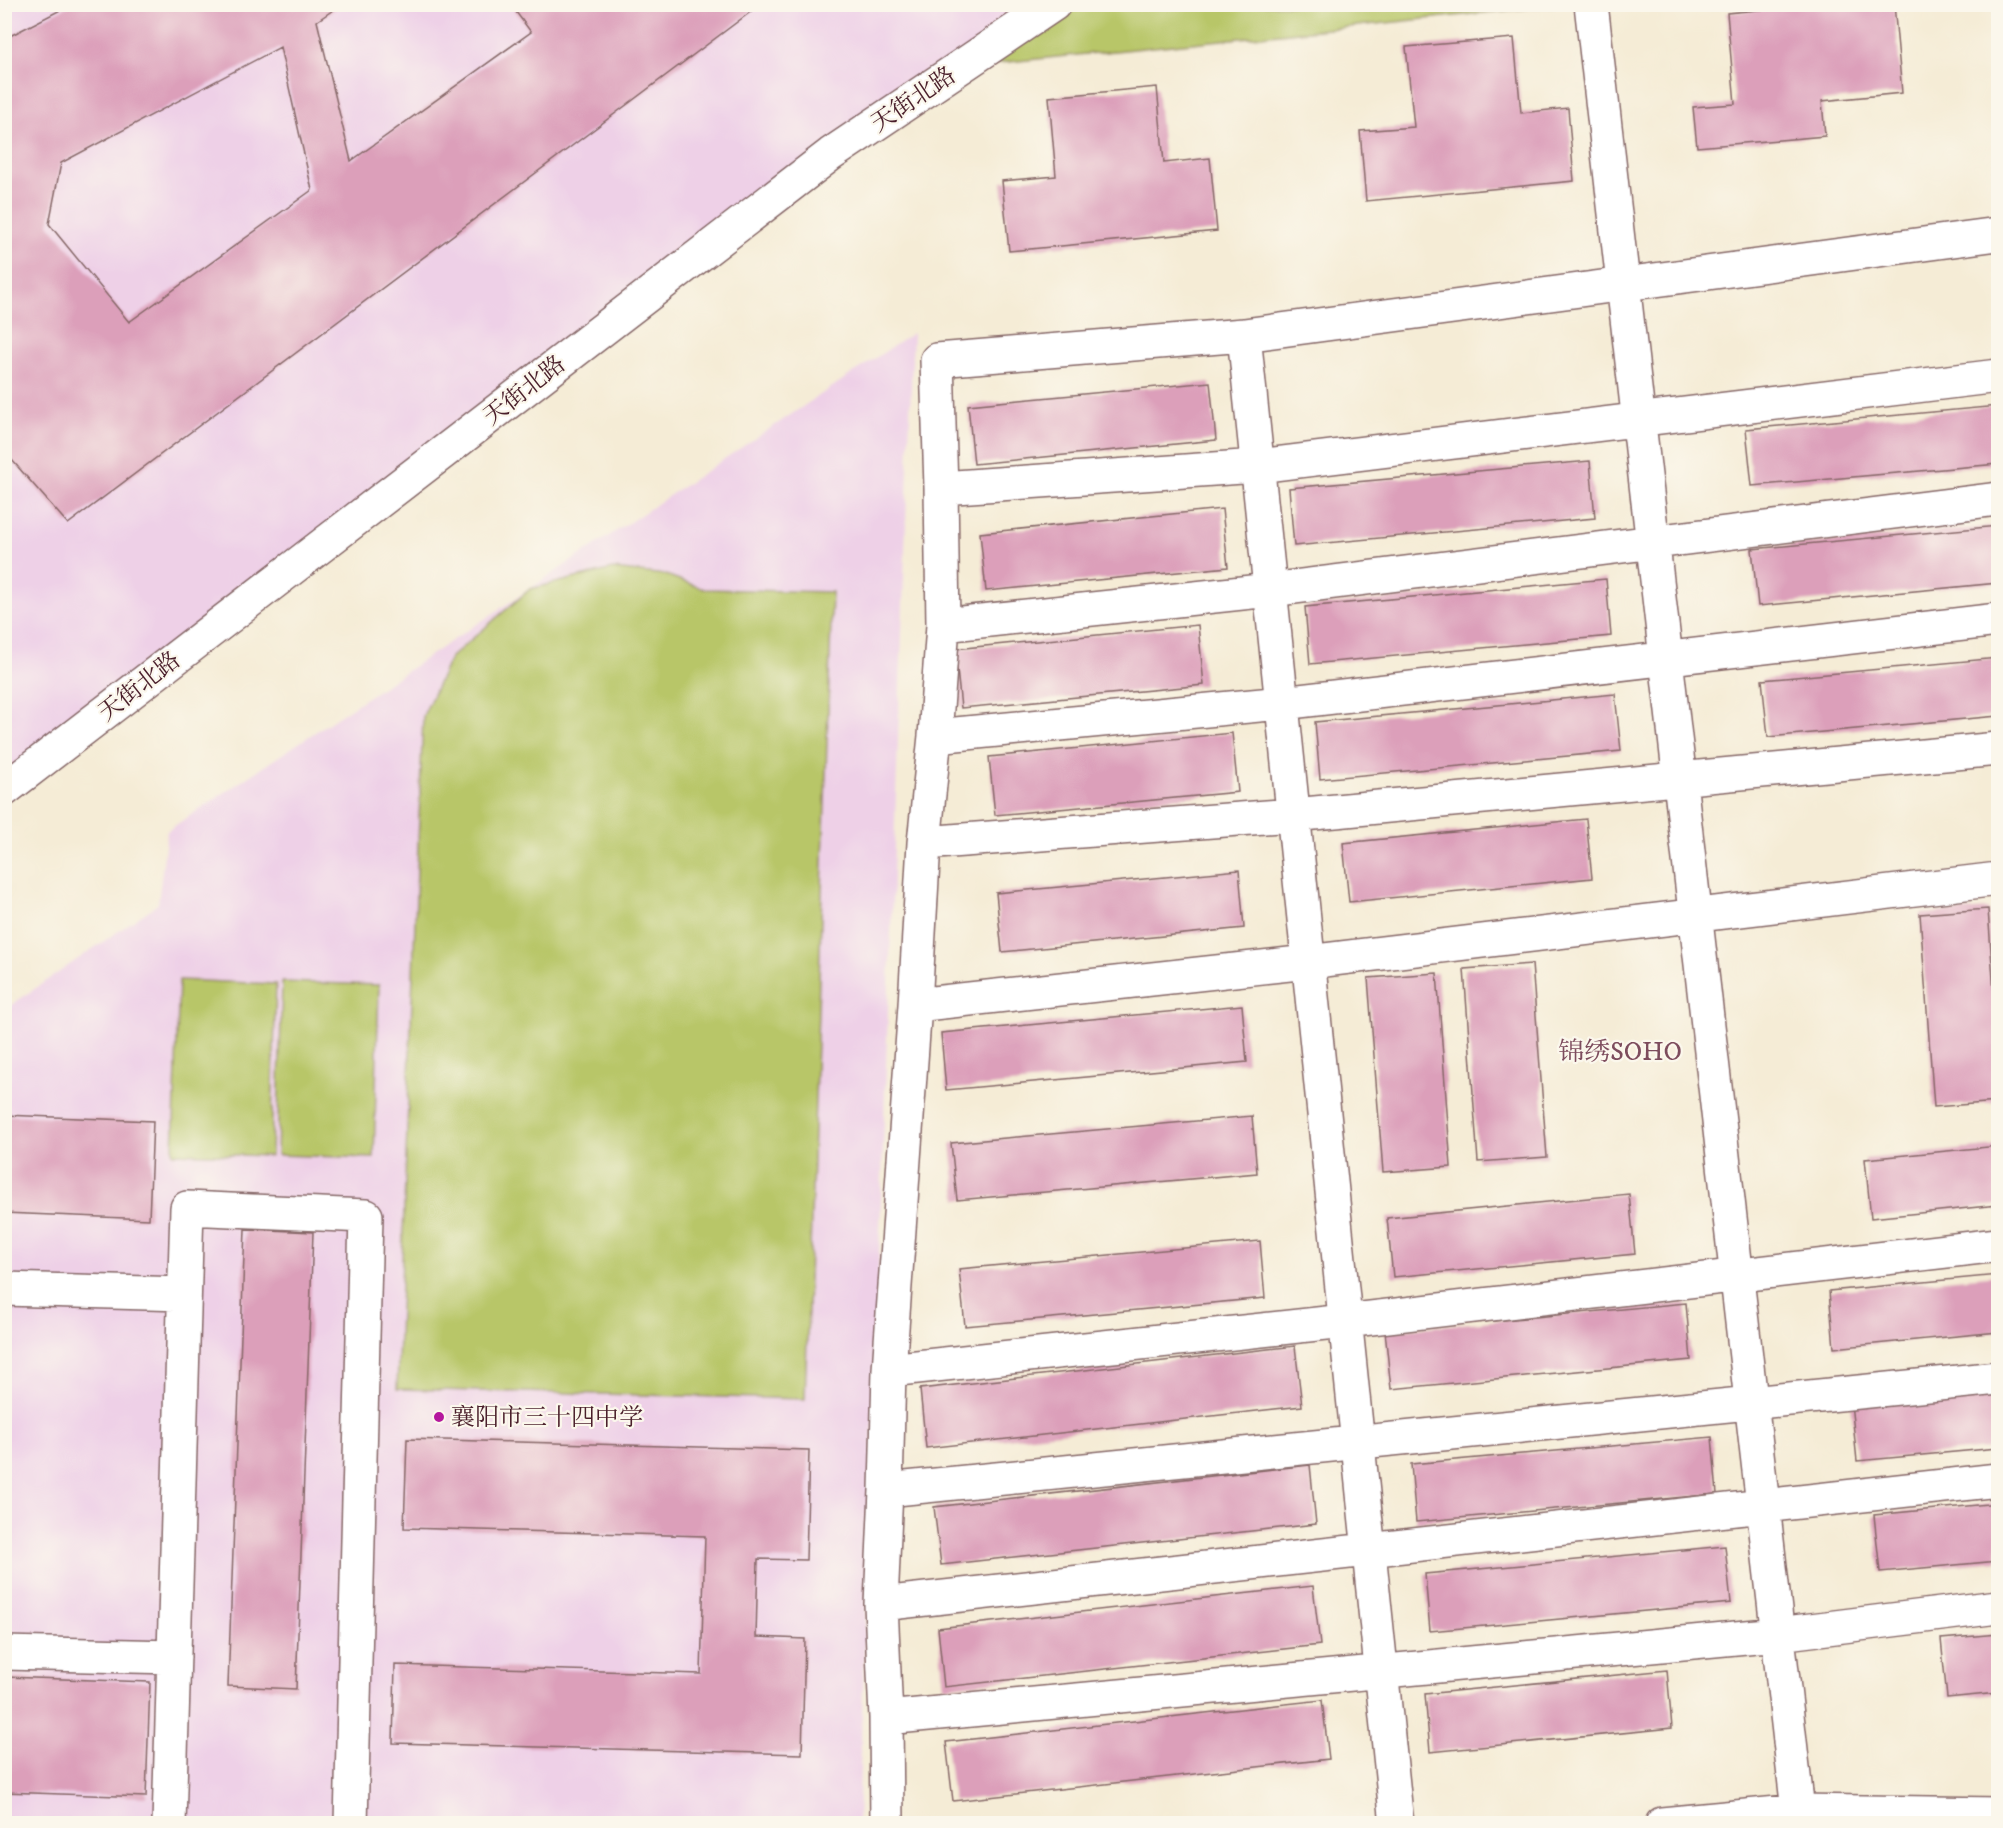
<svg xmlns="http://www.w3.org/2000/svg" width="2003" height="1828" font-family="'IM FELL DW Pica','Noto Serif SC',serif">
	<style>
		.built { fill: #eed0e7 }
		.green { fill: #b8c668; stroke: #81724a; stroke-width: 1.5 }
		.building { fill: #dc9fba; fill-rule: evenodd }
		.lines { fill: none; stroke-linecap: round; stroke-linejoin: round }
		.minor-casing { stroke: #866767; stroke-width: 36 }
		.minor { stroke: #fff; stroke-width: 33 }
		.poi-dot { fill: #b5179e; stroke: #fbf7ec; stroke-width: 2 }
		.labels { text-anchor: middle; stroke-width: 4.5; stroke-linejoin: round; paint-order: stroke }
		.street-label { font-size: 24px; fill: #4a1f2b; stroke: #fbf7ec }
		.poi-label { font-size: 24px; fill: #4a1f2b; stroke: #fbf7ec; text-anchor: start }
		.neighbourhood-label { font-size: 26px; fill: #7d4c5d; stroke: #fbf7ec }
	</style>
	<rect width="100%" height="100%" fill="#fbf7ec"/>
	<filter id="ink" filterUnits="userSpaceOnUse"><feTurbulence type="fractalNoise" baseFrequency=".0167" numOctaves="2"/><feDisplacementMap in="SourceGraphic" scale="12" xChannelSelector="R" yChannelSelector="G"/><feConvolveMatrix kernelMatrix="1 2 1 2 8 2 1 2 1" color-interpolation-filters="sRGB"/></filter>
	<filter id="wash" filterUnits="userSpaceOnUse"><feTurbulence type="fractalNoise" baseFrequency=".008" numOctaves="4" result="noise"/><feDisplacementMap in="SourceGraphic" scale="24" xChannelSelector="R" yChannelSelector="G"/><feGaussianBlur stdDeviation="1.35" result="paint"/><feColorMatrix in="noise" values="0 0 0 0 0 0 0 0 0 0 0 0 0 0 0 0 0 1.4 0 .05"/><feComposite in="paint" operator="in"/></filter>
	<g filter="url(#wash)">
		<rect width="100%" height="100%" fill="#f5ecd6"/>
		<path class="built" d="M5 5H1054L5 790Z
			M913 333 858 1823H5L4 1010 158 904 167 831Z"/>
		<path class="green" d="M1054 5H1560L961 67Z
			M613 569 666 575 704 589 832 592 805 1399 397 1389 423 716 450 658 530 589Z
			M179 980 276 984 271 1156 173 1153Z
			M282 982 379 985 374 1158 277 1155Z"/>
		<g id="blocks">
			<path class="building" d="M72 4H342L317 21 351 161 531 32 510 4H761L68 524 4 451V39ZM280 47 312 190 129 322 49 224 61 163Z
				M1819 4H1894L1902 93 1822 101 1825 136 1697 147 1693 107 1735 104 1727 13Z
				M1514 38 1521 113 1568 108 1574 181 1366 201 1360 131 1414 127 1406 47Z
				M1157 87 1164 163 1210 158 1217 231 1009 251 1002 181 1056 176 1049 97Z
				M1210 382 1216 440 974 464 968 405Z
				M1998 406V464L1752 486 1746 429Z
				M1590 461 1595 518 1294 546 1289 488Z
				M1222 509 1228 567 986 591 980 533Z
				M1998 526V583L1758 606 1752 549Z
				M1606 579 1611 636 1310 664 1305 607Z
				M1198 625 1204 685 961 708 955 649Z
				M1998 658V716L1768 737 1762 680Z
				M1615 694 1621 751 1320 779 1315 722Z
				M1232 733 1238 792 995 815 989 757Z
				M1586 819 1592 878 1349 902 1343 843Z
				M1239 870 1244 928 1002 952 996 893Z
				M1988 909 1998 1050V1102L1934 1107 1920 914Z
				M1532 964 1547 1157 1478 1162 1464 969Z
				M1437 973 1451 1167 1383 1172 1368 978Z
				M1242 1005 1247 1062 946 1090 941 1033Z
				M4 1115 153 1121 149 1219 4 1213Z
				M1252 1116 1257 1173 957 1200 951 1143Z
				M1998 1146V1205L1871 1218 1865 1159Z
				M1629 1194 1635 1254 1393 1277 1387 1218Z
				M245 1229 313 1232 296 1689 228 1686Z
				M1260 1241 1265 1298 965 1326 959 1269Z
				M1998 1275V1332L1834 1348 1829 1291Z
				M1686 1303 1691 1360 1391 1389 1385 1331Z
				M1295 1346 1302 1406 926 1448 920 1389Z
				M1998 1390V1448L1857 1461 1851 1403Z
				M1712 1437 1717 1494 1416 1522 1411 1464Z
				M407 1439 809 1450 806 1560 758 1559 756 1637 805 1639 802 1754 393 1743 395 1665 701 1674 705 1536 404 1528Z
				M1310 1465 1316 1524 941 1565 934 1507Z
				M1998 1503V1561L1880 1572 1874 1515Z
				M1725 1546 1731 1603 1430 1631 1425 1574Z
				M1313 1586 1320 1645 944 1687 938 1628Z
				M1998 1634V1693L1947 1698 1941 1639Z
				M1667 1670 1672 1728 1430 1752 1425 1694Z
				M4 1677 150 1682 146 1797 4 1792Z
				M1322 1700 1329 1759 953 1801 946 1742Z"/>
		</g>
	</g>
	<g filter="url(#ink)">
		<use href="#blocks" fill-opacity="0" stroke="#866767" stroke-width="1.5"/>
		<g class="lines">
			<g class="minor-casing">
				<path id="minor" d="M1591 4 1798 1811 1797 1824
					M1244 335 1397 1824
					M941 488 1257 466 1998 376
					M943 625 1270 590 1998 499
					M935 736 1282 703 1998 620
					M4 790 831 154 1054 4
					M924 843 1293 815 1998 749
					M915 1005 1308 962 1998 879
					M4 1289 184 1294
					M889 1370 1345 1321 1998 1245
					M886 1490 1998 1378
					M881 1604 1998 1480
					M4 1653 174 1657
					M886 1718 1778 1634 1998 1607
					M169 1824 187 1208 366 1216 351 1824
					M887 1824 886 1718 881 1604 886 1490 889 1370 915 1005 924 843 935 736 943 625 941 488 937 360 1244 335 1998 234
					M1662 1824 1798 1811 1998 1814"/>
			</g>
			<use href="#minor" class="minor"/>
		</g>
	</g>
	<circle class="poi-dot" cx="439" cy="1417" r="6"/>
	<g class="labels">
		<g class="street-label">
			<text transform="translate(913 99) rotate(-34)" y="8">天街北路</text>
			<text transform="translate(524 390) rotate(-38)" y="8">天街北路</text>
			<text transform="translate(139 686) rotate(-38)" y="8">天街北路</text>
		</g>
		<g class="poi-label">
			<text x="451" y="1425">襄阳市三十四中学</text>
		</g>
		<g class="neighbourhood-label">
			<text x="1620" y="1060">锦绣SOHO</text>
		</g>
	</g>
	<rect width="2003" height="1828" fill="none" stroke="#fbf7ec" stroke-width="24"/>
</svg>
